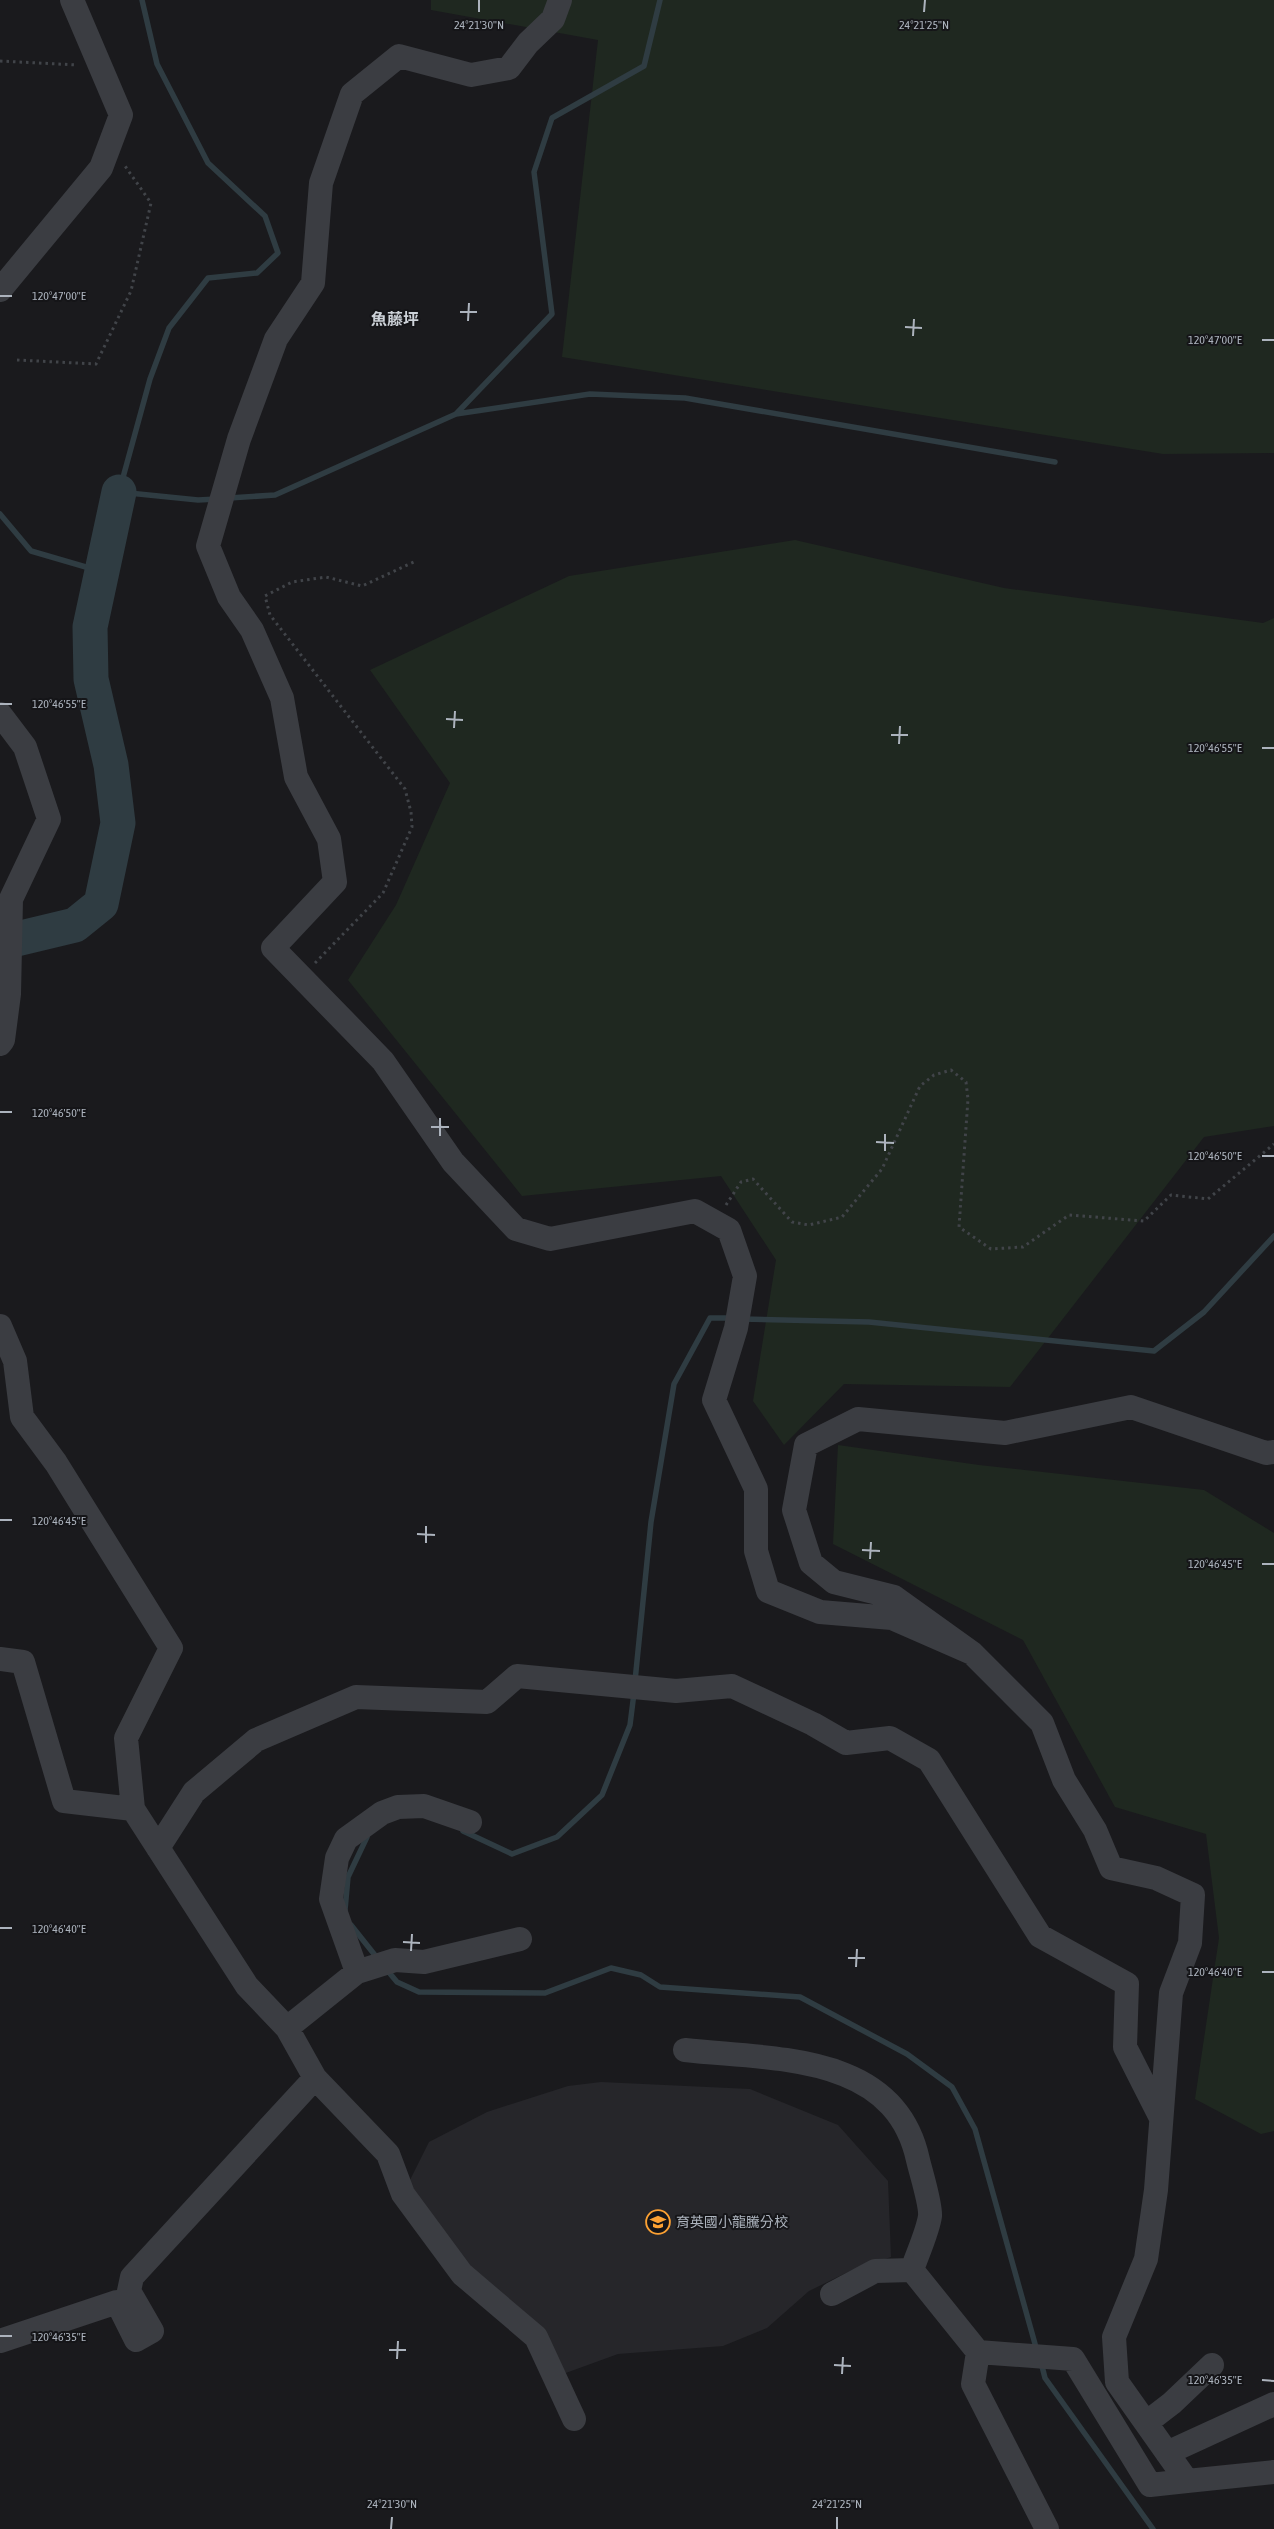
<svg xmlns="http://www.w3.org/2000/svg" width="1274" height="2529" font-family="'Asap Condensed','Noto Sans TC',sans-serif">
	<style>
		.built { fill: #26262a }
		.green { fill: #1f2820 }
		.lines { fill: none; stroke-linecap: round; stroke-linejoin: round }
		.stream { stroke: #2f3c42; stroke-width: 5.5 }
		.river { stroke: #2f3c42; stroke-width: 35 }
		.path { stroke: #414449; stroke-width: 3; stroke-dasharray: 2.5 4; stroke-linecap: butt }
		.minor { stroke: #3b3d42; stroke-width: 24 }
		.ticks { fill: none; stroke: #acb3bd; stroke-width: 2 }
		.labels { text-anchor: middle; stroke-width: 4; stroke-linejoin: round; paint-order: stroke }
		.poi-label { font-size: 14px; fill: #acb3bd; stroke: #151518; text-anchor: start }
		.quarter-label { font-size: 16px; font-weight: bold; fill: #cdd2d8; stroke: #151518 }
		.ticks-label { font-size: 12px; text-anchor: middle; fill: #acb3bd; stroke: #151518; stroke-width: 4; stroke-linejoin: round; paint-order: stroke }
	</style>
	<rect width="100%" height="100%" fill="#1a1a1d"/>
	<path class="built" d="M601 2082 750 2089 838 2125 888 2181 891 2257 852 2270 809 2291 767 2328 723 2346 618 2354 563 2374 515 2323 407 2186 429 2142 487 2112 568 2086Z"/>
	<path class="green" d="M431 0H1274V453L1163 454 562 357 598 40 431 10Z
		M795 540 1004 588 1263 623 1274 618V1126L1204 1137 1010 1387 844 1384 784 1445 753 1401 776 1260 721 1176 522 1196 348 980 396 905 450 783 370 670 569 576Z
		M838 1445 979 1465 1204 1490 1274 1533V2131L1261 2134 1195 2099 1219 1938 1206 1834 1115 1807 1023 1640 833 1544Z"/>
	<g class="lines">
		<path class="stream" d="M142 0 157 64 208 163 265 216 278 253 257 273 208 278 169 328 150 379 119 492 198 500 217 499
			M456 414 552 314 534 172 552 118 644 66 660 0
			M229 498 275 495 456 414 590 394 685 398 1055 462
			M0 514 31 551 103 572
			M742 1319 869 1322 1154 1351 1204 1312 1274 1236
			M635 1681 651 1522 674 1384 710 1318H733
			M463 1831 512 1854 557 1837 602 1795 630 1725 634 1693
			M345 1910 348 1877 367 1837
			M351 1925 378 1959
			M387 1970 397 1982 419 1992 545 1993 611 1968 641 1975 660 1987 800 1997 907 2054 952 2087 975 2129 1037 2351
			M1041 2362 1045 2378 1153 2529"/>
		<path class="river" d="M0 943 75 925 101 904 118 823 111 765 91 679 90 627 119 492"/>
		<path class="path" d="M0 61 77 65
			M17 360 96 364 131 291 151 203 125 166
			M315 963 383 893 412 827 411 812 405 789 270 615 265 596 292 582 326 577 362 586 416 561
			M726 1205 741 1182 753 1179 792 1222 809 1225 842 1217 882 1169 920 1086 934 1075 951 1070 966 1082 968 1099 959 1227 991 1249 1023 1247 1069 1215 1144 1221 1171 1195 1208 1199 1274 1144"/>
		<path class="minor" d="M560 0 553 19 528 43 509 68 471 75 399 56 352 94 321 183 313 283 276 339 239 439 208 546 229 597 252 630 282 698 296 777 329 839 335 882 273 948 383 1061 453 1162 516 1229 550 1239 695 1211 729 1230 745 1276 736 1328 714 1400 756 1489V1551L768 1591 820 1612 892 1618 972 1653
			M0 290 101 168 121 115 72 0
			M0 714 25 747 49 819 11 899 9 994 3 1040 0 1044
			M0 1326 15 1361 22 1417 56 1463 171 1648 126 1738 133 1809 247 1986 287 2028 315 2078 388 2154 403 2194 462 2274 536 2337 574 2419
			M1274 1452 1266 1453 1131 1407 1005 1433 858 1419 806 1445 794 1510 811 1563 834 1582 894 1597 972 1653 1042 1723 1064 1780 1095 1830 1111 1868 1156 1878 1193 1895 1190 1943 1171 1993 1156 2190 1146 2259 1114 2337 1117 2382 1187 2481 1274 2472
			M0 1659 23 1662 64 1801 133 1809
			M158 1848 194 1792 256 1740 356 1697 487 1702 517 1676 676 1691 732 1686 813 1724 846 1743 890 1738 929 1760 1040 1936 1127 1984 1125 2047 1160 2116
			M357 1972 331 1899 337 1858 346 1839 382 1813 398 1807 424 1806 470 1822
			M287 2028 357 1972 395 1960 424 1962 520 1939
			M685 2050C773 2060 895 2052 918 2160 921 2173 931 2204 930 2216 928 2231 917 2255 912 2270L978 2352 1073 2359 1150 2485 1187 2481
			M832 2294 875 2271 912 2270
			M0 2341 117 2302 136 2340 152 2331 129 2291 132 2277 315 2078
			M978 2352 973 2384 1047 2529
			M1146 2423 1172 2403 1212 2365
			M1167 2453 1274 2404"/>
	</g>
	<path class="ticks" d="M479 12V0M924 12 925 0M0 296H12M460 312H477M468 321 469 303M905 327 922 328M913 336 914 319M1262 340H1274M0 704H12M446 719 463 720M454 728 455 711M891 735H908M899 744 900 726M1262 748H1274M0 1112H12M431 1127H449M440 1136V1118M876 1142 894 1143M885 1151V1134M1262 1156H1274M0 1520H12M417 1534 435 1535M426 1543V1526M862 1550 880 1551M870 1559 871 1542M1262 1564H1274M0 1928H12M403 1942 420 1943M411 1951 412 1934M848 1958H865M856 1967 857 1949M1262 1972H1274M0 2336H12M389 2350H406M397 2359 398 2341M834 2365 851 2366M842 2374 843 2357M1262 2380 1274 2381M391 2529 392 2517M837 2529V2517"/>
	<defs>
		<g id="school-ring" transform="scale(1.25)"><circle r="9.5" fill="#151518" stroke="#fca133" stroke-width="1.5"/><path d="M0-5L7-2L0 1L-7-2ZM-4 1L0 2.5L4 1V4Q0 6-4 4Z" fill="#fca133"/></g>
	</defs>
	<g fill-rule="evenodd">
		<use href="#school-ring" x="658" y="2222"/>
	</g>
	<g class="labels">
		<g class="poi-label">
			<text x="676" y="2227">育英國小龍騰分校</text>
		</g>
		<g class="quarter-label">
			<text x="395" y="325">魚藤坪</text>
		</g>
	</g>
	<g class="ticks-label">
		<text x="479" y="29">24°21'30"N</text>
		<text x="924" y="29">24°21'25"N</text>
		<text x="59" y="300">120°47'00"E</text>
		<text x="1215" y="344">120°47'00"E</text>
		<text x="59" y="708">120°46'55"E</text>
		<text x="1215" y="752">120°46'55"E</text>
		<text x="59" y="1117">120°46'50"E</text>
		<text x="1215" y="1160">120°46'50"E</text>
		<text x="59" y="1525">120°46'45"E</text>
		<text x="1215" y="1568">120°46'45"E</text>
		<text x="59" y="1933">120°46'40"E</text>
		<text x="1215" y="1976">120°46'40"E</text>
		<text x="59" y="2341">120°46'35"E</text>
		<text x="1215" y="2384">120°46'35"E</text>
		<text x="392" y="2508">24°21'30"N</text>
		<text x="837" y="2508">24°21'25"N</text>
	</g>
</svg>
